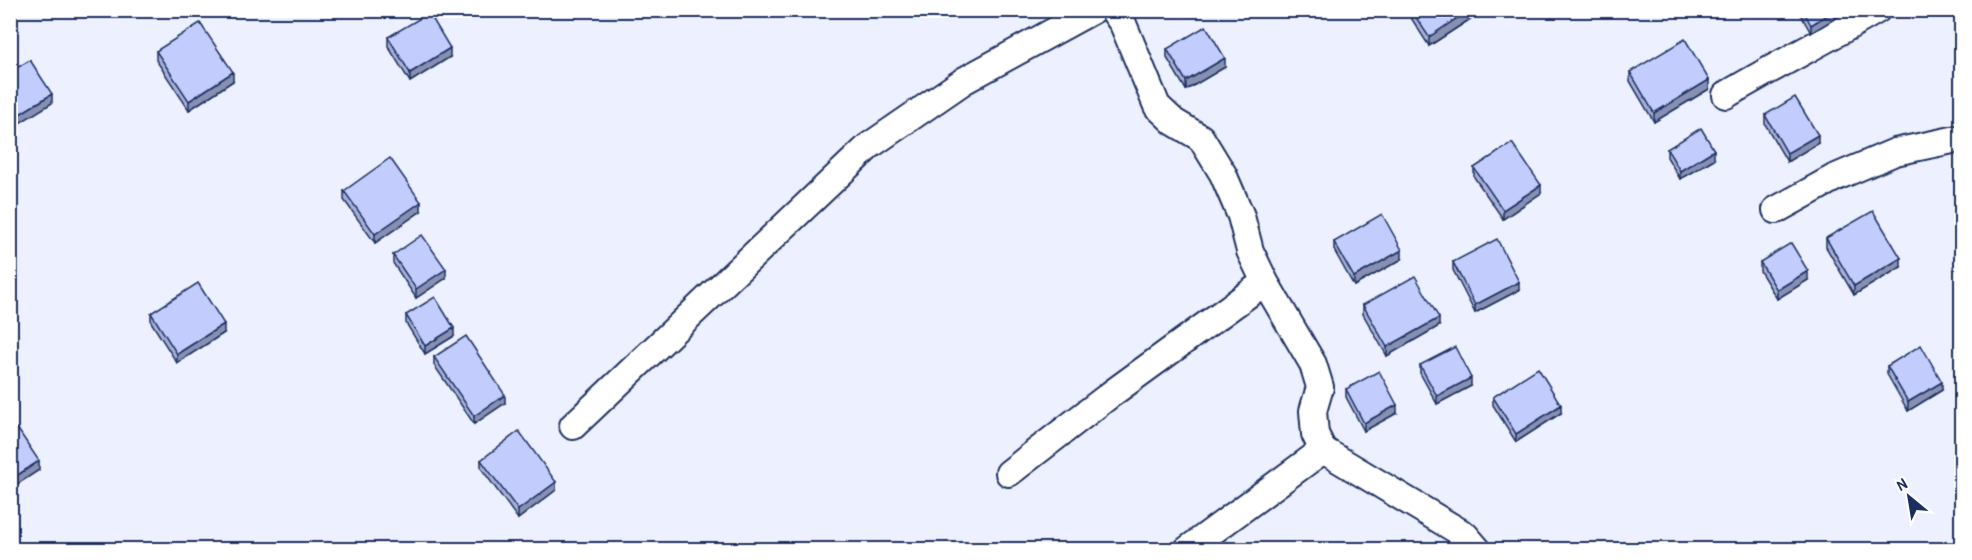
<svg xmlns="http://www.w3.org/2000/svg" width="1972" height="560" font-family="'Patrick Hand',sans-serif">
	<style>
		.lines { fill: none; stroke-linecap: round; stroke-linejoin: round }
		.street-casing { stroke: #1b2f5e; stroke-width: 30 }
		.street { stroke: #fff; stroke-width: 26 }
		.wall { fill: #a7b0da; stroke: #1b2f5e; stroke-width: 1.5 }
		.shaded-wall { fill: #8890b2; stroke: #1b2f5e; stroke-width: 1.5 }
		.building { fill: #c2cdfe; stroke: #1b2f5e; stroke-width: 1.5 }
	</style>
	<rect width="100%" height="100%" fill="#edf0ff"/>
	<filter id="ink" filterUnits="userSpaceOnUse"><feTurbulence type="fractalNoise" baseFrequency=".0167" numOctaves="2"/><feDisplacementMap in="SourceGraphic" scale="12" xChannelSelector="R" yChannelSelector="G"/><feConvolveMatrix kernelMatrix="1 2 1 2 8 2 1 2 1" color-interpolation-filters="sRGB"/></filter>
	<g filter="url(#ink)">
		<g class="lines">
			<g class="street-casing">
				<path id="street" d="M1113 10 1123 24 1157 106 1174 122 1201 138 1223 174 1241 216 1250 251 1265 282
					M1726 95C1776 65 1827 40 1877 10
					M1776 210 1834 178 1895 152 1962 138
					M573 426 869 146 965 80 1093 10
					M1009 473 1111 394 1265 282 1313 364 1320 387 1313 411 1315 434 1323 450
					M1187 550 1323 450 1465 535 1478 550"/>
			</g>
			<use href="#street" class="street"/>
		</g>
		<path class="wall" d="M1406 10H1472V18L1429 46Z
			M1798 10H1849L1811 33Z
			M388 37 450 57 410 82 388 46Z
			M1167 49 1225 67 1186 90 1167 58Z
			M156 51 233 81 189 110 156 60Z
			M1630 72 1709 89 1654 122 1630 81Z
			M1765 115 1818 143 1787 162 1765 124Z
			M1667 149 1714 159 1680 179 1667 157Z
			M1474 168 1541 193 1503 219 1474 177Z
			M344 191 421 211 375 243 344 200Z
			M1826 238 1901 267 1854 295 1826 247Z
			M1334 242 1402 259 1354 286 1334 250Z
			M393 255 446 278 416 298 393 263Z
			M1453 262 1519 290 1475 313 1453 270Z
			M1760 262 1808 280 1777 299 1760 271Z
			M1363 305 1439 326 1387 356 1363 314Z
			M151 313 224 333 177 363 151 322Z
			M406 315 454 336 425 354 406 323Z
			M434 357 505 403 474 424 434 365Z
			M1420 365 1471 386 1437 404 1420 373Z
			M1887 366 1942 390 1908 411 1887 374Z
			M1346 389 1397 413 1364 431 1346 397Z
			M1493 397 1561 413 1516 442 1493 405Z
			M481 460 556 490 518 519 481 468Z"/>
		<path class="shaded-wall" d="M1469 10H1472V18L1429 46V37Z
			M1835 10H1849L1811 33V25Z
			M13 48V57L10 58V49Z
			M450 48V57L410 82V73Z
			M1225 58V67L1186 90V81Z
			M233 72V81L189 110V101Z
			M1709 80V89L1654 122V113Z
			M52 94V103L10 129V120Z
			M1818 135V143L1787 162V153Z
			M1714 150V159L1680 179V171Z
			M1541 185V193L1503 219V210Z
			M421 202V211L375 243V234Z
			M1402 250V259L1354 286V277Z
			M1901 258V267L1854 295V286Z
			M446 269V278L416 298V289Z
			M1808 271V280L1777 299V290Z
			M1519 282V290L1475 313V305Z
			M1439 318V326L1387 356V347Z
			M224 324V333L177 363V354Z
			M454 328V336L425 354V346Z
			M1471 378V386L1437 404V396Z
			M1942 382V390L1908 411V402Z
			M505 395V403L474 424V416Z
			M1397 405V413L1364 431V423Z
			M1561 405V413L1516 442V434Z
			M39 461V470L10 489V480Z
			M556 482V490L518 519V510Z"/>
		<path class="building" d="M1411 10H1469L1429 37Z
			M1803 10H1835L1811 25Z
			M429 13 450 48 410 73 388 37Z
			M200 23 233 72 189 101 156 51Z
			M1206 26 1225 58 1186 81 1167 49Z
			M1685 39 1709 80 1654 113 1630 72Z
			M30 60 52 94 10 120V72Z
			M1795 97 1818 135 1787 153 1765 115Z
			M1701 128 1714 150 1680 171 1667 149Z
			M1512 143 1541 185 1503 210 1474 168Z
			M390 158 421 202 375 234 344 191Z
			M1873 211 1901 258 1854 286 1826 238Z
			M1382 214 1402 250 1354 277 1334 242Z
			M422 235 446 269 416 289 393 255Z
			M1497 239 1519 282 1475 305 1453 262Z
			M1791 243 1808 271 1777 290 1760 262Z
			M1415 276 1439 318 1387 347 1363 305Z
			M198 283 224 324 177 354 151 313Z
			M435 297 454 328 425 346 406 315Z
			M466 336 505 395 474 416 434 357Z
			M1921 345 1942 382 1908 402 1887 366Z
			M1455 347 1471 378 1437 396 1420 365Z
			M1538 368 1561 405 1516 434 1493 397Z
			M1379 371 1397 405 1364 423 1346 389Z
			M17 428 39 461 10 480V432Z
			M519 431 556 482 518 510 481 460Z"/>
	</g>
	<rect width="1972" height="560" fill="none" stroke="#fff" stroke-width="36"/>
	<rect x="18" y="18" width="1936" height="524" fill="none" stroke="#1b2f5e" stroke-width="2" filter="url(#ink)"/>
	<g transform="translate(1909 497) rotate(330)" stroke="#ffffff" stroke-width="4.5" paint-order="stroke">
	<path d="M0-4.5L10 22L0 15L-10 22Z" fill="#1b2f5e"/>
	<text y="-9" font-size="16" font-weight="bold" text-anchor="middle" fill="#1b2f5e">N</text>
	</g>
</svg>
